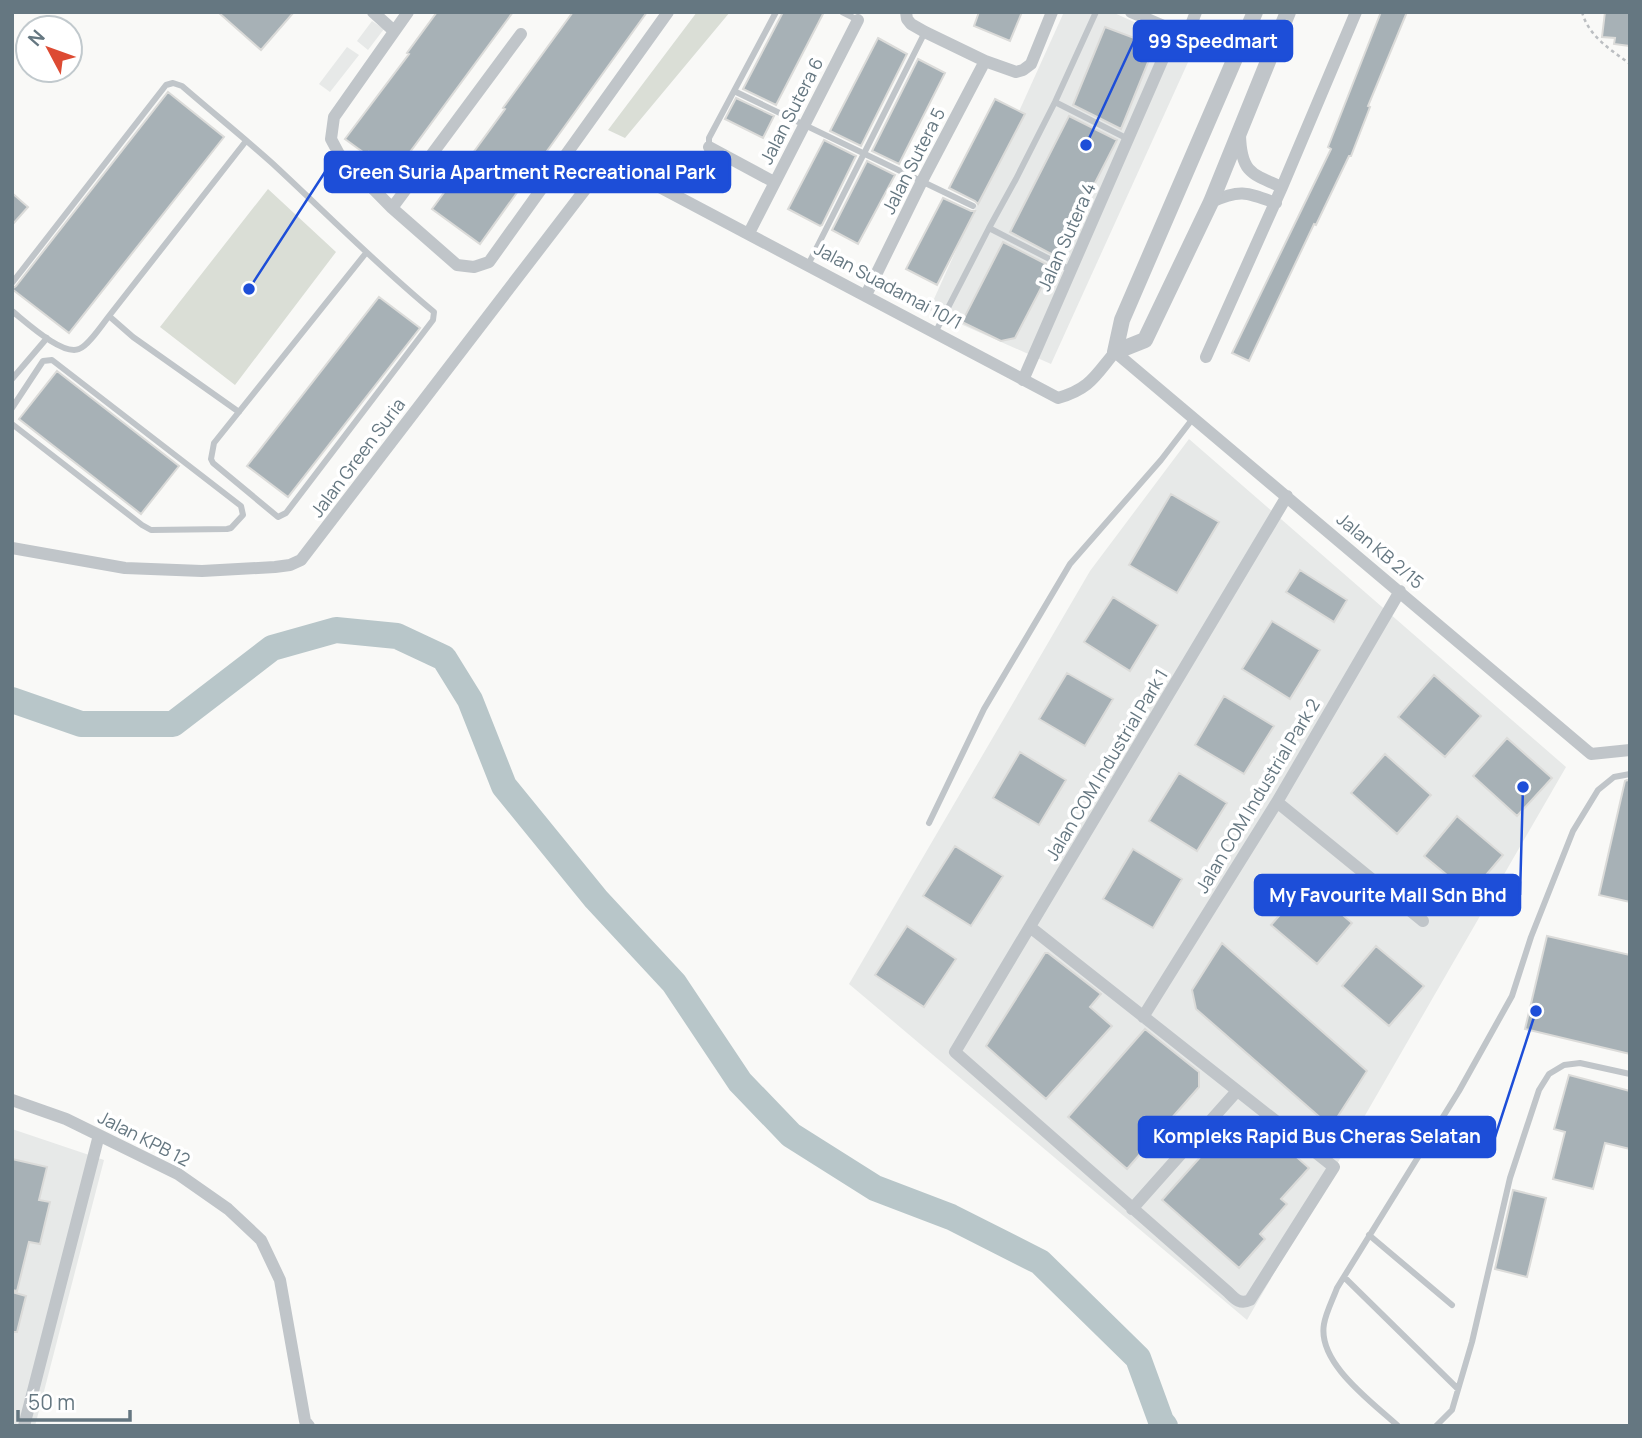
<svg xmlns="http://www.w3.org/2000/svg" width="1642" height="1438" font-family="Manrope,sans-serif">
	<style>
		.built { fill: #e7e9e8 }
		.green { fill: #daded6 }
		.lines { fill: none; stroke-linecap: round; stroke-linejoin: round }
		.river { stroke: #b8c6c9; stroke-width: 26 }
		.building { fill: #a7b1b6; stroke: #dbdbd9; stroke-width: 2 }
		.path { stroke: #bbbec1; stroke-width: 2.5; stroke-dasharray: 3.5 3.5; stroke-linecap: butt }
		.service { stroke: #c0c5c9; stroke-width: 6 }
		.minor { stroke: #c0c5c9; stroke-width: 12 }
		.tertiary { stroke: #c0c5c9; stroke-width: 16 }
		.labels { text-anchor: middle; stroke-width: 7; stroke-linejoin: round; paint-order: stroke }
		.street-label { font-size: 18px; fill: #657781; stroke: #fff }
		.leader { fill: none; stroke: #1d4ed8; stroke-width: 2.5 }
		.callout-dot { fill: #1d4ed8; stroke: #fff; stroke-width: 2.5 }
		.callout { fill: #1d4ed8; stroke: #1d4ed8; stroke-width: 2.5 }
		.callout-label { font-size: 19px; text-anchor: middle; font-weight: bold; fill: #fff }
	</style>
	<rect width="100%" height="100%" fill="#f9f9f7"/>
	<path class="built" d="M1064 12H1112L1194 49 1051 364 929 310Z
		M372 21 384 29 368 50 357 41Z
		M347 47 359 55 330 92 319 84Z
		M1189 439 1566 767 1247 1320 849 984 1090 571Z
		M12 1129 104 1160 35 1426H12Z"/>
	<path class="green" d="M697 12H730L625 138 608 130Z
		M268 189 336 252 235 385 160 327Z"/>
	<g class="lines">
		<path class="river" d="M12 700 81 724H173L272 648 336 630 397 636 444 658 470 700 504 786 596 899 674 983 740 1082 791 1135 875 1188 951 1217 1040 1262 1138 1358 1161 1421 1165 1426"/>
	</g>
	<path class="building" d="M218 12H294L261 50Z
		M437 12H513L396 171 369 152 367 155 345 139 409 54 407 53Z
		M573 12H647L480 244 432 209 505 109 503 108Z
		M783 12H824L776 105 743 89Z
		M979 12H1022L1010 41 974 26Z
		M1381 12H1407L1368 106 1370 107 1351 156H1349L1316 225 1314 224 1249 361 1232 353 1331 149 1328 147Z
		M1605 12H1630V46L1614 44 1615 38 1602 37Z
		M1105 27 1145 42 1151 55 1121 129 1073 105Z
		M878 38 907 54 861 146 830 131Z
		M918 59 945 73 899 164 872 151Z
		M168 92 224 137 69 333 12 289 16 286Z
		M736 98 774 116 763 138 725 119Z
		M995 99 1025 114 978 204 975 201 949 188Z
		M1069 116 1117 140 1057 257 1010 232Z
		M824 140 856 156 822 225 820 226 788 209Z
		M867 161 895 175 858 244 832 230Z
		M12 193 28 207 12 225Z
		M943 198 971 211H975L937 285 906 269Z
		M1003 242 1052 267 1015 338 1001 341 962 322Z
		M379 297 420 328 288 497 247 466Z
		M57 371 179 466 141 514 19 419Z
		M1171 494 1219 522 1177 593 1129 565Z
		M1300 570 1347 600 1334 622 1286 592Z
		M1113 597 1158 625 1130 671 1084 642Z
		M1272 621 1320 650 1290 699 1242 669Z
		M1067 673 1113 699 1085 746 1039 719Z
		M1434 675 1481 716 1445 757 1398 717Z
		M1224 696 1274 726 1244 774 1195 745Z
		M1507 738 1552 778 1517 816 1473 776Z
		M1020 752 1066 780 1039 825 993 798Z
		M1385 754 1431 795 1397 834 1351 793Z
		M1179 773 1227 803 1197 851 1149 821Z
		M1627 780 1630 781V902L1599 895 1625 781Z
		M1457 816 1503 855 1470 894 1424 856Z
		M955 846 1003 876 971 926 923 896Z
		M1133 849 1182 879 1153 928 1103 899Z
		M1307 884 1352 923 1317 964 1271 925Z
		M907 926 956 959 924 1007 875 975Z
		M1547 936 1630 955V1054L1525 1029Z
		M1222 943 1367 1071 1331 1127 1196 1009 1192 990Z
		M1376 946 1424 986 1389 1026 1342 986Z
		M1045 953H1048L1101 994 1090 1007 1112 1026 1046 1099 986 1046Z
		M1145 1029 1199 1072V1087L1127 1169 1068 1117Z
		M1569 1075 1630 1091V1149L1605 1143 1593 1189 1553 1179 1565 1132 1554 1129Z
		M1235 1118H1253L1309 1168 1281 1199 1287 1204 1260 1234 1265 1239 1239 1268 1162 1200Z
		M12 1159 47 1167 39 1200 50 1202 40 1244 29 1242 17 1291 12 1290Z
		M1513 1190 1546 1198 1527 1277 1495 1269Z
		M12 1292 26 1296 17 1332H12Z"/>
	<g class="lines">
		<path class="path" d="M1582 12C1589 37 1610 49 1630 64"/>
		<path class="service" d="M842 12 858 20
			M734 91 973 206
			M1055 102 1128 139
			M709 147V138L776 12
			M989 228 1071 270
			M808 265 925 32
			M12 283 166 85 173 83 182 86C212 112 243 137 272 163 326 213 377 265 434 312L433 320 286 513 278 517 213 463 211 459 214 443 366 253
			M12 311C25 321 62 356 79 349 88 346 102 325 109 316L133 337 239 412
			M109 316 246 141
			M935 333 989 228 1016 179 1055 102 1096 12
			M12 379 47 338
			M12 408 43 361 52 360 241 506 243 515 231 528 227 529 151 530 142 525 12 424
			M929 823 984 709 1070 564 1161 460 1194 417
			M1369 1235 1452 1305
			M1344 1277 1458 1389
			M1398 1426C1372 1402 1317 1363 1324 1324 1326 1312 1333 1299 1337 1288L1459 1091 1512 996 1531 937 1573 831 1598 790 1614 777 1630 774
			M1436 1426 1452 1410 1472 1342 1510 1178 1539 1090 1549 1074 1564 1065 1580 1063 1630 1074"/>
		<path class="minor" d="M373 12 394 31
			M408 12 334 117 331 139 339 154 392 208 457 265 474 267 489 262 668 12
			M906 12 907 19 911 24 925 32 985 61 1016 72 1023 70 1031 64 1052 12
			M1131 12 1236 57
			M1187 35 1196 12
			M1240 135C1241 172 1251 174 1282 187
			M709 147 774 182
			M1211 202C1240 189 1246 192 1276 203
			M392 208 521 34
			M749 233 858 20
			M866 295 922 181 985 61
			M1206 357 1282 187 1356 12
			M1023 380 1175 31
			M12 548 125 568 202 571 275 567 290 565 301 560 590 183 598 174 609 171 622 170 633 173 1058 398C1090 389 1095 376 1115 352L1591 754 1630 750
			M1277 802 1423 921
			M1030 927 1334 1167 1250 1300C1240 1305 1235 1299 1228 1292L955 1052 1287 496
			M1143 1017 1277 802 1400 591
			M12 1100 66 1119 178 1174 228 1209 261 1240 280 1280 305 1421 309 1426
			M1132 1209 1237 1091
			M24 1426 99 1135"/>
		<path class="tertiary" d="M1115 352 1145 340 1211 202 1288 12
			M1115 352 1122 320 1255 12"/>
	</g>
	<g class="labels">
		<g class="street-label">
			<text transform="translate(792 111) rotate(-63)" y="6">Jalan Sutera 6</text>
			<text transform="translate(914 161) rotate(-63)" y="6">Jalan Sutera 5</text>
			<text transform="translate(1067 237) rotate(-66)" y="6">Jalan Sutera 4</text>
			<text transform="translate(888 286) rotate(28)" y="6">Jalan Suadamai 10/1</text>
			<text transform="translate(358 458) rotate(-53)" y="6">Jalan Green Suria</text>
			<text transform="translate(1380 551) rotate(40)" y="6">Jalan KB 2/15</text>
			<text transform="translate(1107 765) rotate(-59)" y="6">Jalan COM Industrial Park 1</text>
			<text transform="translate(1258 796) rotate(-59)" y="6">Jalan COM Industrial Park 2</text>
			<text transform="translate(144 1139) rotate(27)" y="6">Jalan KPB 12</text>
		</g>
	</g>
	<path class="leader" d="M1086 145L1134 41M249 289L325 172M1523 787L1520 895M1536 1011L1495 1137"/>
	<g class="callout-dot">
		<circle cx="1086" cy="145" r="7"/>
		<circle cx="249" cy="289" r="7"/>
		<circle cx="1523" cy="787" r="7"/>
		<circle cx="1536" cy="1011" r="7"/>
	</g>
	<g class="callout">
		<rect x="1134" y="21" width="158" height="40" rx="7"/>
		<rect x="325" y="152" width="405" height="40" rx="7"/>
		<rect x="1255" y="875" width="265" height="40" rx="7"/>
		<rect x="1139" y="1117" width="356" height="40" rx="7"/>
	</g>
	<g class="callout-label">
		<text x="1213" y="48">99 Speedmart</text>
		<text x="527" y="179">Green Suria Apartment Recreational Park</text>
		<text x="1388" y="902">My Favourite Mall Sdn Bhd</text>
		<text x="1317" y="1143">Kompleks Rapid Bus Cheras Selatan</text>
	</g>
	<rect width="1642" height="1438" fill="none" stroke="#657781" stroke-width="28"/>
	<g transform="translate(49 49) rotate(311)"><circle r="33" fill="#ffffff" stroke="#c1c9cd" stroke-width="2"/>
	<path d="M0-5L12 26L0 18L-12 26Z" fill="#dd4b33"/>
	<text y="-10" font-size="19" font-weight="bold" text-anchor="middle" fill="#657781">N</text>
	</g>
	<path d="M18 1410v10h112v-10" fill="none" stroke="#657781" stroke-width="3.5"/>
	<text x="28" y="1410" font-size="21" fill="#657781" stroke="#ffffff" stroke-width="5" paint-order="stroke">50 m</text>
</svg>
